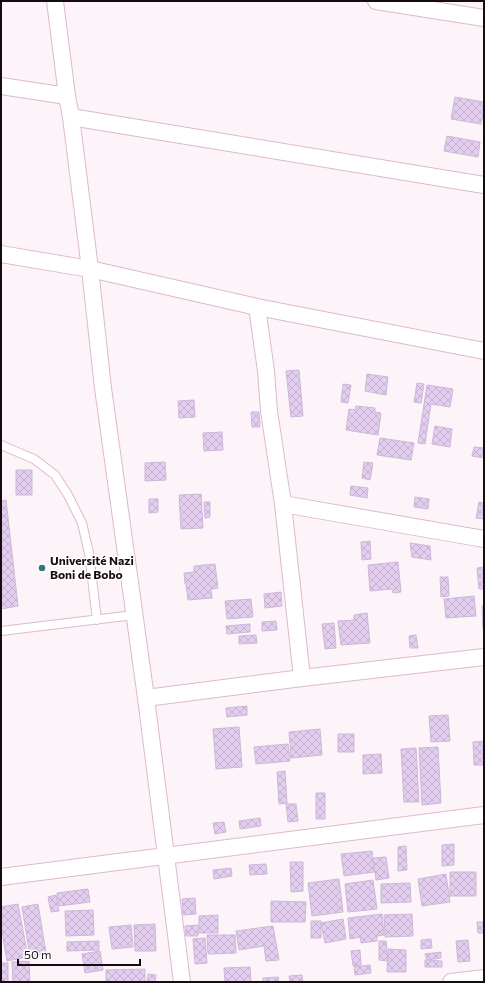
<svg xmlns="http://www.w3.org/2000/svg" width="485" height="983" font-family="Commissioner,sans-serif">
	<style>
		.building { fill: url(#building-cross-hatch); stroke: #cdb8d8 }
		.lines { fill: none; stroke-linecap: round; stroke-linejoin: round }
		.service-casing { stroke: #deb9ce; stroke-width: 10 }
		.minor-casing { stroke: #deb9ce; stroke-width: 18 }
		.service { stroke: #fff; stroke-width: 8 }
		.minor { stroke: #fff; stroke-width: 16 }
		.poi-dot { fill: #2d777a; stroke: #fff; stroke-width: 1.5 }
		.labels { text-anchor: middle; stroke-width: 3; stroke-linejoin: round; paint-order: stroke }
		.poi-label { font-size: 12px; font-weight: bold; fill: #170b12; stroke: #fff; text-anchor: start }
	</style>
	<defs>
		<pattern id="building-cross-hatch" width="8" height="8" patternUnits="userSpaceOnUse"><rect width="8" height="8" fill="#e4ceef"/><path d="M0 0l8 8M0 8l8-8" fill="none" stroke="#c3b0cc"/></pattern>
	</defs>
	<rect width="100%" height="100%" fill="#fcf4f8"/>
	<path class="building" d="M455 97 484 102V109L481 124 451 119Z
		M447 136 480 142 478 157 444 151Z
		M299 370 303 416 291 417 286 371Z
		M367 374 388 377 386 395 365 391Z
		M417 383 424 384 421 403 414 402Z
		M343 384 351 385 348 403 341 402Z
		M427 385 453 389 450 407 431 404 425 444 418 443Z
		M194 400 195 417 179 418 178 401Z
		M356 406 375 408V412L381 413 378 435 346 430 349 409 355 410Z
		M251 412H259L260 427H252Z
		M435 426 452 429 450 447 432 444Z
		M222 432 223 450 204 451 203 433Z
		M380 438 414 443 411 460 377 455Z
		M474 447 484 448V458L472 456Z
		M165 462 166 480 145 481V463Z
		M364 462 373 463 370 480 362 478Z
		M16 470H32V495H16Z
		M351 486 368 488 367 498 350 495Z
		M201 494 203 528 181 529 179 495Z
		M415 497 429 499 428 509 414 507Z
		M149 499H158V512L149 513Z
		M6 500 18 606 1 609V501Z
		M204 502H210V517L205 518Z
		M479 502 484 503V519L476 518Z
		M370 541 371 559 362 560 361 542Z
		M410 543 430 546 431 560 412 557Z
		M398 562 401 592 393 593 392 589 370 591 368 565Z
		M215 564 218 588 211 589 212 598 188 600 186 584H185L184 573 194 572V566Z
		M484 567V589H479L477 568Z
		M440 577H448L449 596 441 597Z
		M281 592 282 606 265 608 264 594Z
		M474 596 476 616 446 618 444 599Z
		M251 599 253 617 227 619 225 601Z
		M482 606H484V629H483Z
		M367 613 370 643 341 645 338 621 354 620V615Z
		M276 621 277 630 262 631V622Z
		M334 623 336 648 325 649 322 624Z
		M250 624V632L227 634 226 626Z
		M256 635 257 643 239 644V636Z
		M416 635 418 648H410L409 636Z
		M247 706V715L227 717 226 708Z
		M448 715 450 741 431 742 429 716Z
		M239 727 242 767 216 769 213 729Z
		M320 729 322 755 291 758 289 732Z
		M338 734H354V752H338Z
		M484 741V765H474L473 742Z
		M288 744 290 761 256 764 254 747Z
		M438 747 441 803 422 805 419 748Z
		M416 748 419 802H404L401 749Z
		M381 754 382 773 363 774V755Z
		M285 771 287 803 279 804 277 772Z
		M316 793H325V819H316Z
		M286 804H296L298 821 288 822Z
		M260 818 261 826 240 829 239 821Z
		M224 822 226 832 215 834 213 823Z
		M454 844V865L442 866V845Z
		M406 846 407 870 398 871V847Z
		M372 851 374 872 344 876 341 854Z
		M386 857 389 878 376 880 373 858Z
		M290 862H303V891L291 892Z
		M266 864 267 874 250 875 249 865Z
		M231 868 232 876 214 879 213 870Z
		M450 872H476V896H450Z
		M446 874 450 902 422 906 418 879Z
		M339 879 343 912 312 916 308 883Z
		M373 880 377 909 348 912 345 884Z
		M410 883 411 902 381 903V884Z
		M88 889 90 902 59 906 57 893Z
		M56 895 59 911 51 912 48 897Z
		M195 898 196 914 183 915 182 899Z
		M271 901 306 902 305 922H271Z
		M18 904 28 957 7 961 1 926V907Z
		M38 904 46 953 30 956 22 907Z
		M93 910 94 935 66 936 65 911Z
		M382 914 384 935 377 936V941L361 943 360 937 350 939 348 918Z
		M412 914 413 936 385 937 384 915Z
		M218 915V933H199V916Z
		M343 919 346 939 325 943 321 923Z
		M311 921H321V938H311Z
		M477 922H484V933H478Z
		M155 924 156 951H135L134 925Z
		M131 925 133 947 112 949 109 927Z
		M198 925V936H186L185 926Z
		M273 926 279 960 266 961 264 946 239 950 236 931Z
		M207 935H235L236 953 208 954Z
		M205 938 207 963 195 964 193 939Z
		M431 939 432 948 421 949V940Z
		M468 940 470 961 458 962 456 941Z
		M99 941V950L67 951V942Z
		M379 941H386L388 961 379 960Z
		M388 949 406 950V972H387Z
		M360 950 361 965 353 966 351 951Z
		M100 951 103 970 85 973 82 954Z
		M441 952V958L427 960 425 954Z
		M425 960 442 961V967H425Z
		M29 961 30 982H13L12 962Z
		M1 963H8V982H1Z
		M370 965 371 973 355 975 354 967Z
		M250 967 251 982H225L224 968Z
		M145 969V982H106V970Z
		M148 974 156 975 155 982H147Z
		M302 975 303 982H290L289 976Z
		M278 977 279 982H263V978Z"/>
	<g class="lines">
		<g class="service-casing">
			<path id="service" d="M1 445 34 459 55 475 68 495 82 523 89 553 97 620
				M1 631 134 615"/>
		</g>
		<g class="minor-casing">
			<path id="minor" d="M55 1 67 96 71 117 90 269 103 388 146 698 182 982
				M376 1 484 18
				M1 86 67 96
				M71 117 484 185
				M1 254 90 269 257 307 484 351
				M257 307 266 371 269 411 283 504 302 678
				M283 504 484 539
				M146 698 302 678 484 657
				M1 877 484 815
				M451 982 484 978"/>
		</g>
		<use href="#service" class="service"/>
		<use href="#minor" class="minor"/>
	</g>
	<circle class="poi-dot" cx="42" cy="568" r="4"/>
	<g class="labels">
		<g class="poi-label">
			<text x="50" y="565">Université Nazi<tspan x="50" dy="14">Boni de Bobo</tspan></text>
		</g>
	</g>
	<rect width="485" height="983" fill="none" stroke="#170b12" stroke-width="4"/>
	<path d="M18 959v6h122v-6" fill="none" stroke="#170b12" stroke-width="2"/>
	<text x="24" y="959" font-size="12" fill="#170b12" stroke="#ffffff" stroke-width="3" paint-order="stroke">50 m</text>
</svg>
